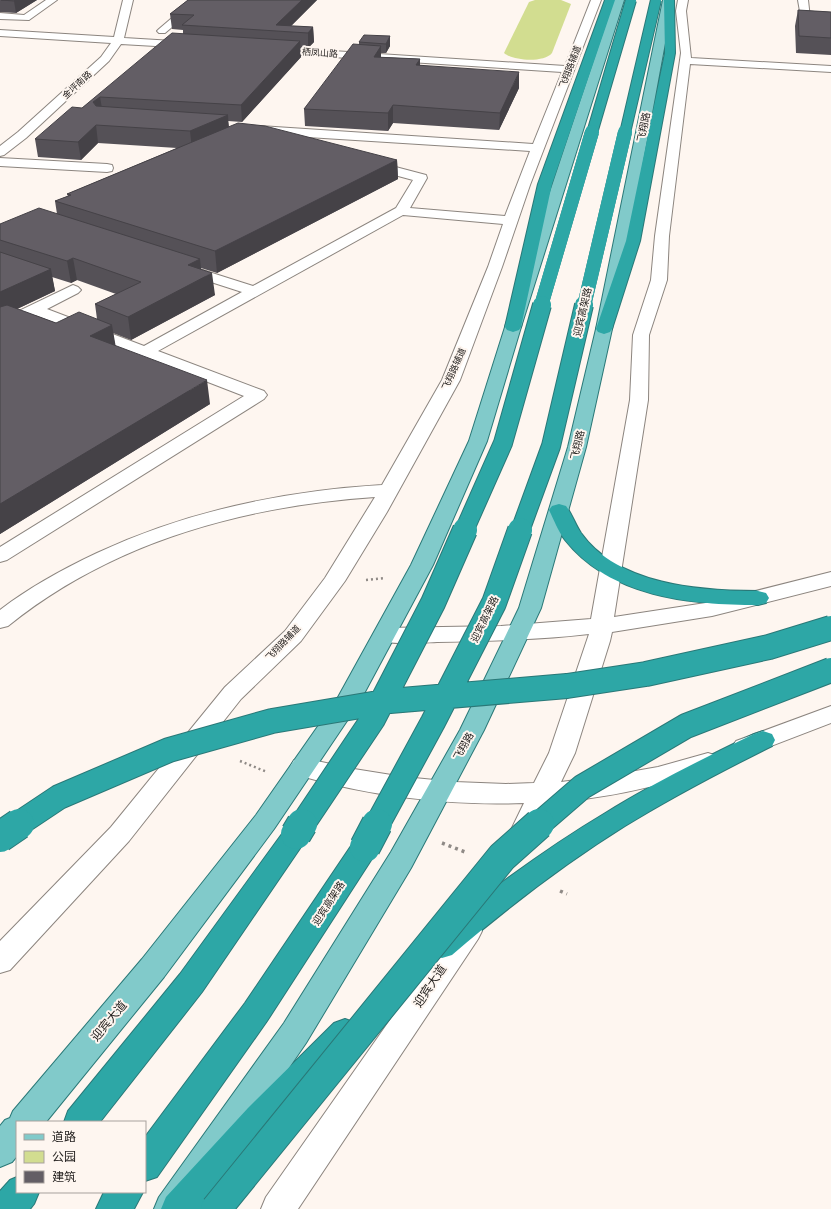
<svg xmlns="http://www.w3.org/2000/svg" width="831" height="1209" font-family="'PT Sans','Noto Sans SC',sans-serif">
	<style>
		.green { fill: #d2dd90 }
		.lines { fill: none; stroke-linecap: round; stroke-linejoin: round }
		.minor-casing { stroke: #8c857f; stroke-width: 2 }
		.major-casing { stroke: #2a7877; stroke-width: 2 }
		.highway-casing { stroke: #2a7877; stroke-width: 2 }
		.path-far1 { stroke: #8f8a86; stroke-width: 2.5; stroke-dasharray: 2 3; stroke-linecap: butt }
		.path { stroke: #8f8a86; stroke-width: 3.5; stroke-dasharray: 3 4; stroke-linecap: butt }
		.minor { fill: #fff; fill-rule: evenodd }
		.major { fill: #81caca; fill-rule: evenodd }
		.highway { fill: #2da7a6; fill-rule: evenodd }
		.highway-bridge-far4-casing { stroke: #2a7877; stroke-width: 12; stroke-linecap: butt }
		.highway-bridge-far3-casing { stroke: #2a7877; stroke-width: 14; stroke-linecap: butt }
		.highway-bridge-far2-casing { stroke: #2a7877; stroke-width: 20; stroke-linecap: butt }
		.highway-bridge-far1-casing { stroke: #2a7877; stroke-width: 26; stroke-linecap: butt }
		.highway-bridge-casing { stroke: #2a7877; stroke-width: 32; stroke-linecap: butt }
		.highway-bridge-far4 { stroke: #2da7a6; stroke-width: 10 }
		.highway-bridge-far3 { stroke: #2da7a6; stroke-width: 14 }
		.highway-bridge-far2 { stroke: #2da7a6; stroke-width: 18 }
		.highway-bridge-far1 { stroke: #2da7a6; stroke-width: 24 }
		.highway-bridge { stroke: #2da7a6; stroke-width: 30 }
		.wall { fill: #555157; fill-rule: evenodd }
		.shaded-wall { fill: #454247 }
		.building { fill: #635e65; stroke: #454247 }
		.labels { text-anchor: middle; stroke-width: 4; stroke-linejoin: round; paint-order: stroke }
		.far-street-label { font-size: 9px; fill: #252220; stroke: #fef6f0 }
		.street-label { font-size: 10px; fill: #252220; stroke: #fef6f0 }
		.near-street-label { font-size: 12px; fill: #252220; stroke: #fef6f0 }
	</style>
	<rect width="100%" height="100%" fill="#fef6f0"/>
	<path class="green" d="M535 0H561L571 4 552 53C544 63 513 61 504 53L529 2Z"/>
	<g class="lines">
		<g class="minor-casing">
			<path id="minor" d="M46 0H57L29 20 0 19V13L24 15Z
				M123 0H133L124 38 190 42 195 45 190 48 121 44 109 61 26 138 4 155 0 156V146L18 132 101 57 111 43 0 36V30L114 37Z
				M193 0H204L165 33H159L157 31 159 29Z
				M591 0H601L530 185 502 267 460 380 387 512 345 581 301 641 241 699 129 841 10 970 0 973V941L111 827 225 687 285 631 325 578 375 497C244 506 112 542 8 626L0 628V610C30 587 63 569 97 553 187 511 283 491 382 485L442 380 488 267 503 224 403 215 158 351 264 391 267 395 264 399 7 560 0 562V547L244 396 35 315 0 331V320L73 285 78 287 81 290 78 293 47 309 144 346 242 292 180 272 178 269 180 266 185 265 190 266 253 286 396 208 413 180 365 167 363 164 365 161 369 160 426 175 427 178 410 208 505 216 530 151 260 134 256 133 254 130 256 127 260 126 533 144 562 72 271 53 266 50 271 47 565 66Z
				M678 0H688L686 11 691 58 831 66V72L690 64 669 236 667 280 649 335 648 400 614 617 712 602 831 572V586L712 616 612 632 610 641 575 753 561 782 607 776 658 767 708 753 717 756 721 762 717 768C663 785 607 799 551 802L531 843 521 846 511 843 508 836 524 803C448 806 367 796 294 774L290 767 294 760 303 758 354 769 404 777 455 782 506 784 534 783 549 753 589 634C538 640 487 641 437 642 417 643 395 645 376 640L373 635 376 630 384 628 501 626 591 619 630 400 633 335 651 280 655 236 681 53 676 11Z
				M798 0H808L810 18 831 20V26L802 23Z
				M0 158 107 164 112 165 113 168 112 171 107 172 0 166Z
				M831 706V723L745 756 736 753 732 747 736 741Z
				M468 919 478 923 482 931 478 939 298 1209H261L266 1197 458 923Z"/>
		</g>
		<g class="major-casing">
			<path id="major" d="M614 0H624L521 327 487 441 433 565 359 703 274 829 164 977 46 1122H17V1156L12 1162 0 1167V1126L5 1120 10 1118 13 1111 142 959 256 815 337 699 411 565 469 441 505 327Z
				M663 0H673L612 329 586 447 541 608 484 730 411 868 306 1043 192 1209H154L159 1197 284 1023 391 852 460 730 519 608 568 447 596 329Z"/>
		</g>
		<g class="highway-casing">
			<path id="highway" d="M605 0H615L552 184 521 327 519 330 513 332 507 330 505 327 538 184Z
				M664 0H674L675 53 640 241 612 329 610 332 604 334 598 332 596 329 626 241 665 53Z
				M559 504 566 506C572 514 575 524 581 533 618 585 700 591 758 591L766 593 769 598 766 603 758 605C690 605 610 597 565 540 558 531 554 520 549 510L552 506Z
				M763 731 772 734 775 740 772 746C722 771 672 797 625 826 564 864 507 908 452 955L442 958 432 955 427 946 432 937C487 892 545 849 607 812 654 783 704 758 754 734Z
				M296 824 305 827 309 834 305 841 202 992 100 1122H64L68 1111 180 974 287 827Z
				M365 836 375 840 379 847 375 854 267 1021 157 1177 145 1181V1137L245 1003 355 840Z
				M345 1019 356 1023 361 1033 356 1043 271 1130 201 1209H161L166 1197 248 1108 334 1023Z
				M17 1177V1192H39L34 1204 30 1209H0V1191L10 1180Z
				M104 1192H143L134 1209H96Z"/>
		</g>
		<path class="path-far1" d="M366 580 385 578
			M240 761 267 772"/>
		<path class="path" d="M442 843 465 852
			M560 891 567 894"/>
		<use href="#minor" class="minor"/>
		<use href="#major" class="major"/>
		<use href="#highway" class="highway"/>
		<g class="highway-bridge-far4-casing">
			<path id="highway-bridge-far4" d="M592 133 631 0
				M625 133 656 0"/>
		</g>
		<g class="highway-bridge-far3-casing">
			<path id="highway-bridge-far3" d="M541 306 592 132
				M584 306 625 132"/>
		</g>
		<g class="highway-bridge-far2-casing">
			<path id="highway-bridge-far2" d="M464 531 503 443 542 305
				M520 531 551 446 584 305"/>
		</g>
		<g class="highway-bridge-far1-casing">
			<path id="highway-bridge-far1" d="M17 825 59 797 169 750 272 721 390 701 567 686 646 674 769 647 831 628
				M302 825 373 719 433 603 465 530
				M377 825 433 722 494 603 520 530
				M538 825 582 787 686 726 831 670"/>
		</g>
		<g class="highway-bridge-casing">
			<path id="highway-bridge" d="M296 834 302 824
				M0 837 19 824
				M365 847 377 824
				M216 1209 502 857 539 824"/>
		</g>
		<use href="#highway-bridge-far4" class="highway-bridge-far4"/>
		<use href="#highway-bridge-far3" class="highway-bridge-far3"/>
		<use href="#highway-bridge-far2" class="highway-bridge-far2"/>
		<use href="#highway-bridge-far1" class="highway-bridge-far1"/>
		<use href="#highway-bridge" class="highway-bridge"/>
	</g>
	<path class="wall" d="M0 0H37L16 13 0 12Z
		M188 0H317L291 26 313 27 314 42 308 48H300L301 57 242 122 228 121 229 127 397 160 398 179 217 273 201 268V269L215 295 131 340 113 333 115 346 210 404 0 534V224L57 214 55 201 68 196 67 194 177 148 98 143 81 160 38 157 35 139 82 108 183 34V30L172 29 170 14ZM52 277 71 283 77 280 116 294 95 304 97 319 56 323 17 309 55 291Z
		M798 10 831 12V55L796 53 795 26Z
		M390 36V46L386 53H381V57L420 59V65L519 88 499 130 393 123 388 131 305 126 304 109 359 45V42Z"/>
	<path class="shaded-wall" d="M15 0H37L16 13 14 1Z
		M302 0H317L286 31 276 25Z
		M313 27 314 42 308 48V33Z
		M390 36V46L386 53V44Z
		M300 41 301 57 242 122 241 105Z
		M381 46V62L374 57Z
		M420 59V75L416 65Z
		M519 72V88L499 130 500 113Z
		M100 97 103 114 93 102Z
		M393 105V123L388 131V113Z
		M228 115 229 133 192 149 190 131Z
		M96 125 98 143 81 160 78 142Z
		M397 160 398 179 217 273 215 251Z
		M73 258 77 280 71 283 67 261Z
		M200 259 202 278 212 273 215 295 131 340 128 317 188 265Z
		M51 269 55 291 0 317V292Z
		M112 325 116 348 90 336Z
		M207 380 210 404 0 534V504Z"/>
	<path class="building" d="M1 0H15L14 1Z
		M188 0H302L276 25 313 27 308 33 182 25 194 15 170 14Z
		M798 10 831 12V38L799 36Z
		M172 33 300 41 241 105 100 97 93 102 96 106 228 115 190 131 96 125 78 142 35 139 72 107 82 108Z
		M364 35 390 36 386 44 359 42Z
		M353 44 381 46 374 57 420 59 416 65 519 72 500 113 393 105 388 113 304 109Z
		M238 123 265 126 397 160 215 251 55 201 71 195 67 194Z
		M39 208 200 259 188 265 212 273 128 317 95 304 141 282 73 258 67 261 0 240V224Z
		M0 252 51 269 0 292Z
		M7 305 56 323 79 312 112 325 90 336 207 380 0 504V307Z"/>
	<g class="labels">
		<g class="far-street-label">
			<text transform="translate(320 53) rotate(4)" y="3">栖凤山路</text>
			<text transform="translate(570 67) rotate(-69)" y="3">飞翔路辅道</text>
			<text transform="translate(77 85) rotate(-43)" y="3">金坪南路</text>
			<text transform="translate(454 369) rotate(-66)" y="3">飞翔路辅道</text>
			<text transform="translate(283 643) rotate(-46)" y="3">飞翔路辅道</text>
		</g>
		<g class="street-label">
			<text transform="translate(643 127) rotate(-79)" y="4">飞翔路</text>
			<text transform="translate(582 312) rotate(-77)" y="4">迎宾高架路</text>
			<text transform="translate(577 445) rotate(-76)" y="4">飞翔路</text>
			<text transform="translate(484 619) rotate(-64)" y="4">迎宾高架路</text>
			<text transform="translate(463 746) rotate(-61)" y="4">飞翔路</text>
			<text transform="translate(328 903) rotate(-57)" y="4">迎宾高架路</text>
		</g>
		<g class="near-street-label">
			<text transform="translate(430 986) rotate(-56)" y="4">迎宾大道</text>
			<text transform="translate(109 1021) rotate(-50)" y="4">迎宾大道</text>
		</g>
	</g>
	<rect x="16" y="1121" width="130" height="72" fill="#fef6f0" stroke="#a7a19d"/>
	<rect x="24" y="1134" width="20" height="6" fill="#81caca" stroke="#a7a19d"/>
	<text x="52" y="1141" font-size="12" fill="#252220">道路</text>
	<rect x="24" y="1151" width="20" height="12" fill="#d2dd90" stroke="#a7a19d"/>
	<text x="52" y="1161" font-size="12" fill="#252220">公园</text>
	<rect x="24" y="1171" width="20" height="12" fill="#635e65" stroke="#a7a19d"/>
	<text x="52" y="1181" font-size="12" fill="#252220">建筑</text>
</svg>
